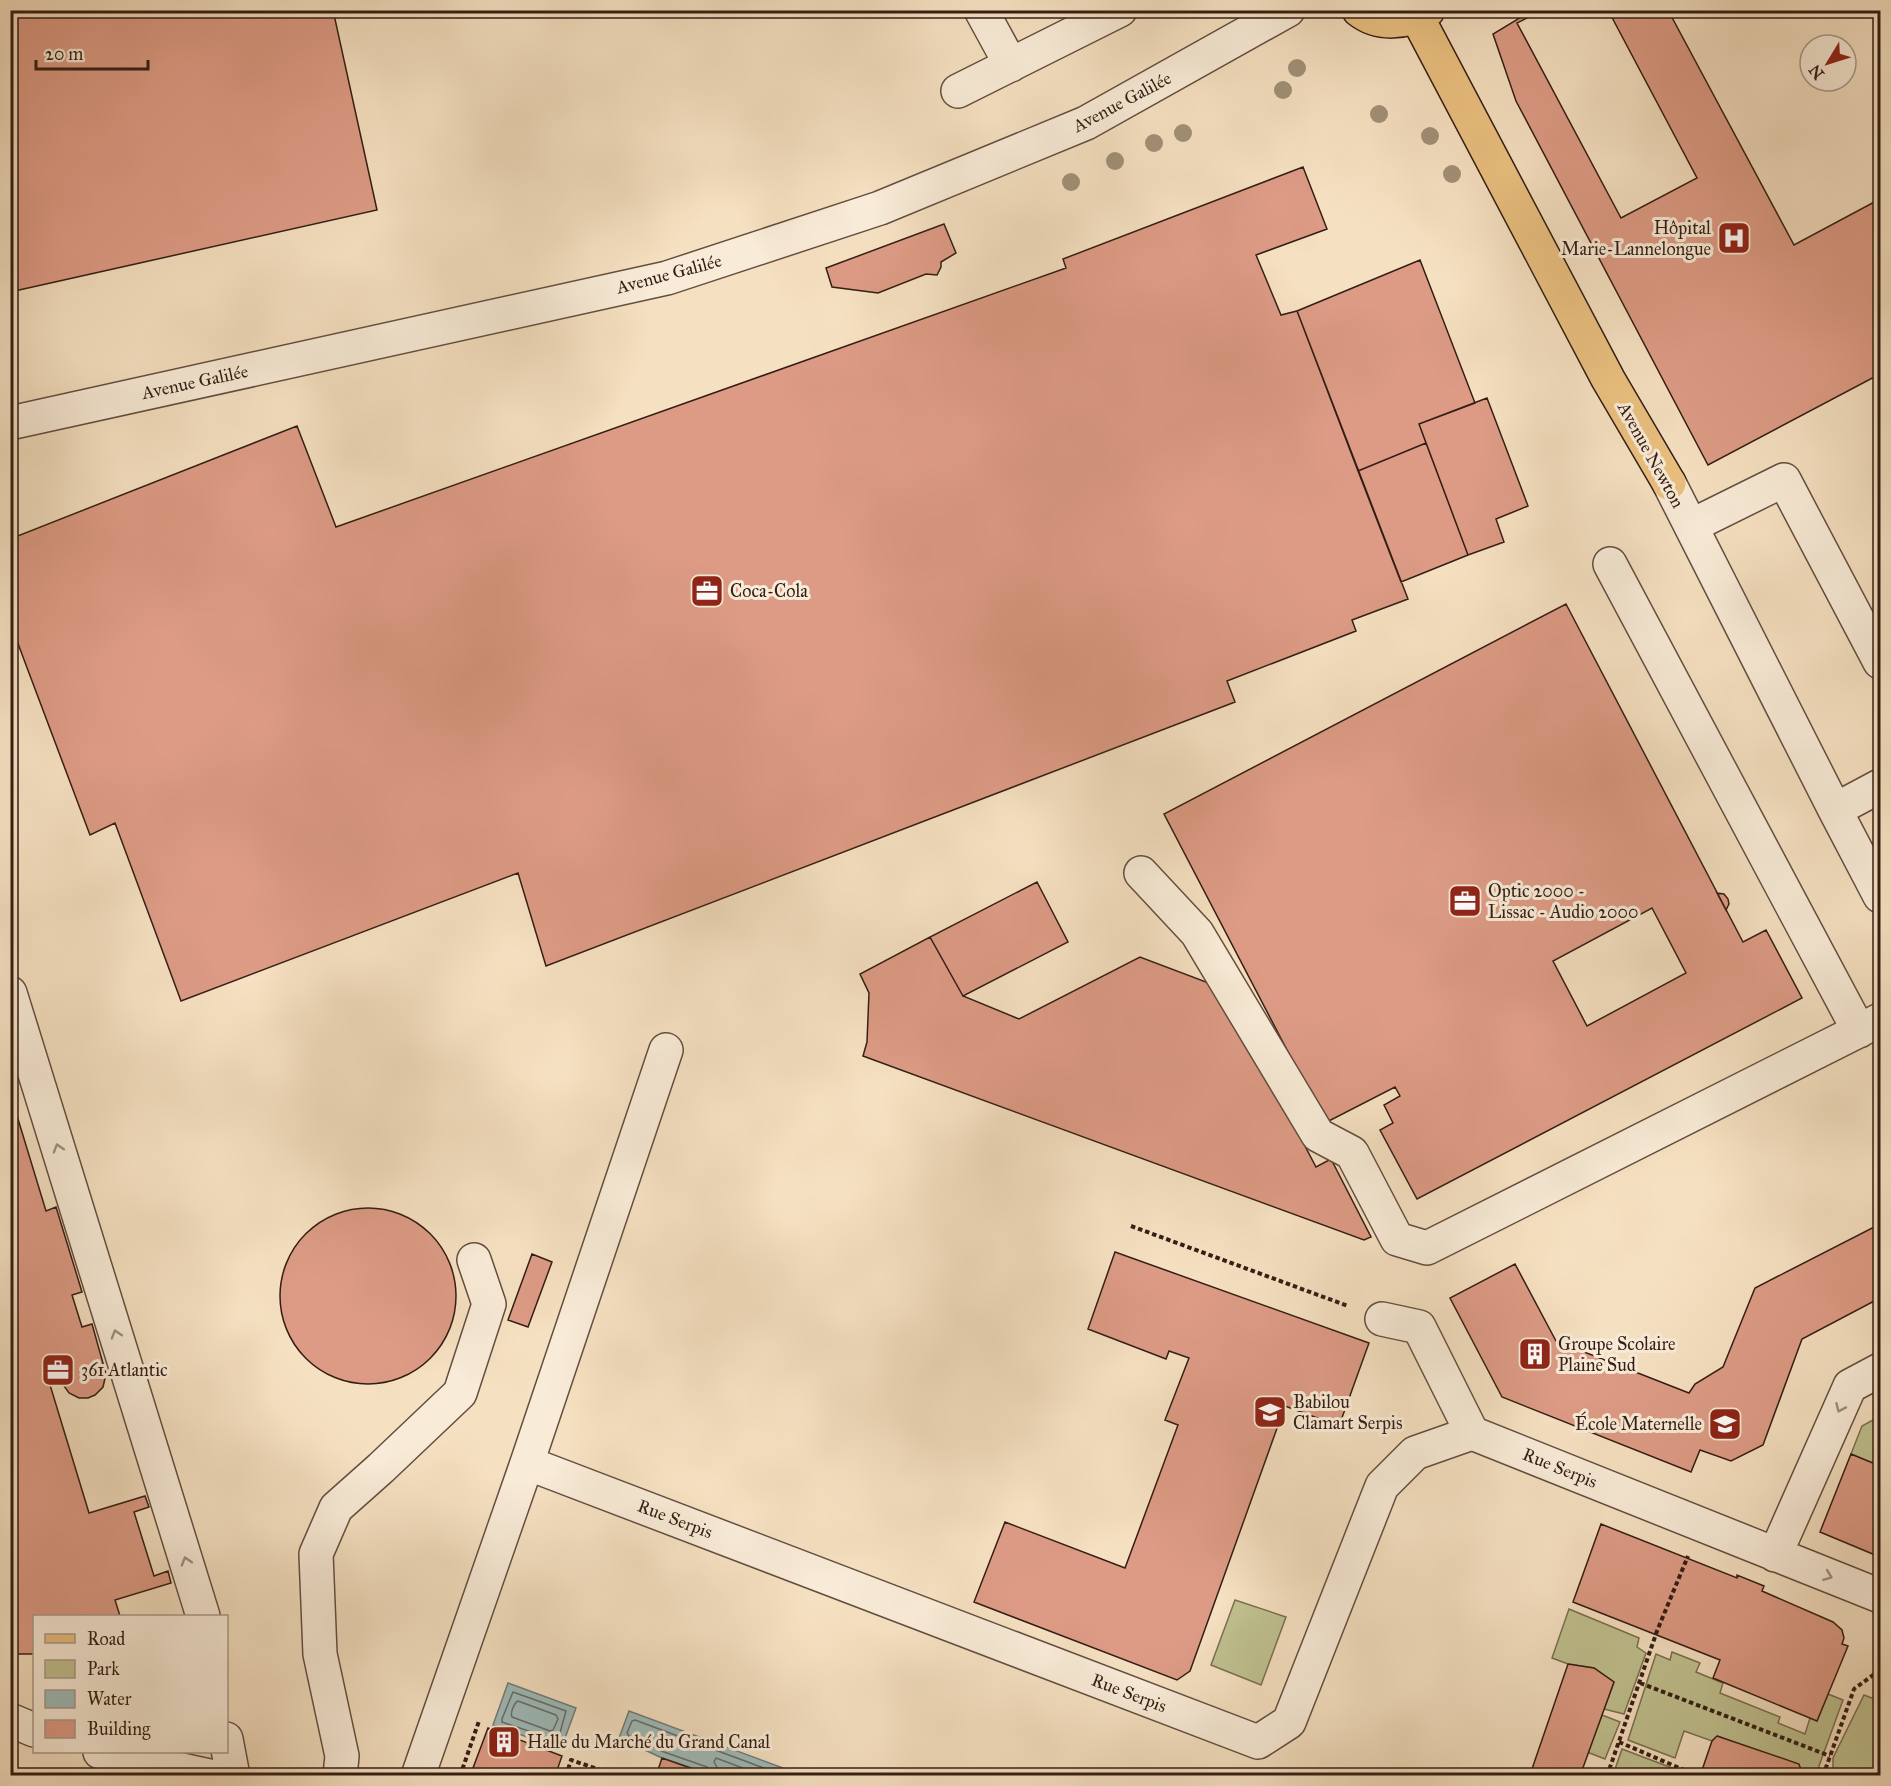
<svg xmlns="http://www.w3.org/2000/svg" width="1891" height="1786" font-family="'IM FELL Great Primer',serif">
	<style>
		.green { fill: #c0c190; stroke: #7a7052; stroke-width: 1.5 }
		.water { fill: #9ebbba; stroke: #737c78; stroke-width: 1.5 }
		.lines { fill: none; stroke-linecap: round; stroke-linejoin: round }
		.shore { stroke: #686c68; stroke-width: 1.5 }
		.building { fill: #dd9b85; stroke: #331e15; stroke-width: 1.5; fill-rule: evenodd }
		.minor-casing { stroke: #644e40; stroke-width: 36 }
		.major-casing { stroke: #331e15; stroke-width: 36 }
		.path { stroke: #331e15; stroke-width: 4; stroke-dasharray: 4.5 3; stroke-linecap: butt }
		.minor { stroke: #f8ebd7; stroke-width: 33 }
		.major { stroke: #eac080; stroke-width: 33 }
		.tree { fill: #a19077 }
		.oneway { stroke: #9f8f80 }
		.labels { text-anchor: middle; stroke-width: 6; stroke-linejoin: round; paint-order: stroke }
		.street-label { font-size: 18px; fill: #331e15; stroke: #f8ebd7 }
		.poi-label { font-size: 18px; fill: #331e15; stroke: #f8ebd7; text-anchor: start }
	</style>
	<rect width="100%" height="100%" fill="#f5e0c1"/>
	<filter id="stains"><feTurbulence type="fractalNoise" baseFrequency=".00333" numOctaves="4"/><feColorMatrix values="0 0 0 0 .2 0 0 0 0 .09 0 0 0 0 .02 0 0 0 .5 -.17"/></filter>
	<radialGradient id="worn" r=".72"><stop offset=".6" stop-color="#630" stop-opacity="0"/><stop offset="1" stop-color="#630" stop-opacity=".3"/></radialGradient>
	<path class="green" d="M1880 1416V1466L1851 1454 1862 1426Z
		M1235 1600 1286 1617 1261 1685 1211 1665Z
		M1569 1609 1639 1638 1637 1647 1646 1653 1624 1714 1604 1709 1614 1682 1594 1668 1568 1664 1552 1658Z
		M1672 1652 1700 1663 1696 1672 1723 1683 1720 1693 1780 1717 1778 1723 1805 1734 1810 1718 1817 1721 1828 1694 1843 1700 1819 1766 1818 1775H1800L1801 1770 1718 1736 1712 1741 1684 1731 1675 1758 1628 1740 1656 1654 1670 1660Z
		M1864 1695 1880 1701V1775H1833V1758Z
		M1602 1715 1620 1722 1605 1759 1587 1752Z
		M1622 1749 1672 1768 1669 1775H1613Z"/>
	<path class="water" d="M508 1683 576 1708 561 1749 493 1725Z
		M629 1711 802 1775H713L662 1758 619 1738Z"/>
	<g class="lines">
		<path class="shore" d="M513 1692 566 1711 558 1740H555L502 1722V1719Z
			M518 1701 556 1715 558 1719 553 1730 550 1731 512 1717C510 1713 514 1703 518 1701Z
			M712 1774 707 1767 664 1752 629 1736 627 1733 632 1721 635 1720 785 1776
			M719 1776 718 1769 714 1762 716 1758 764 1776"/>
	</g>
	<path class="building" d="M10 10H333L377 210 10 292Z
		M1533 10H1880V374L1708 465 1516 101 1493 34ZM1810 45H1846V81H1810Z
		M1534 10H1608L1697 178 1621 218 1517 23 1535 14Z
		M1668 10H1880V199L1794 245ZM1810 45H1846V81H1810Z
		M1303 167 1327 229 1256 255 1281 315 1297 311 1408 599 1352 620 1356 631 1227 681 1235 702 546 966 518 873 181 1001 115 823 90 835 26 665 10 622V539L297 426 336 527 1066 268 1063 259Z
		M944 224 956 253 941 262V267L937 275 926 274 878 293 832 287 826 268Z
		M1420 260 1475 403 1419 424 1426 443 1358 471 1297 311Z
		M1487 398 1528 506 1496 519 1504 542 1468 555 1419 424Z
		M1426 443 1468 555 1401 582 1358 471Z
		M1566 604 1743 942 1766 930 1802 998 1417 1199 1380 1130 1393 1123 1384 1105 1400 1096 1395 1087 1325 1123 1164 814ZM1652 908 1686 973 1587 1026 1553 961Z
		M1037 882 1068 942 963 996 930 937Z
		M1717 893 1724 894 1728 899 1729 904 1726 910Z
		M930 937 963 996 1019 1019 1140 957 1222 988 1316 1167 1331 1159 1371 1237 1364 1240 863 1056 867 1042 869 993 860 974Z
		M10 1086 18 1119 46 1211 56 1207 82 1292 72 1295 82 1327 92 1324 106 1374 103 1387 95 1395 88 1398H79L69 1393 64 1386 58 1371 47 1375 89 1513 145 1496 149 1507 134 1512 154 1576 168 1571 171 1583 115 1600 120 1616H34V1654H10Z
		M280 1296a88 88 0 1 1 176 0a88 88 0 1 1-176 0Z
		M1880 1224V1298L1802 1339 1763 1445 1731 1461 1700 1450 1691 1472 1502 1397 1450 1298 1515 1264 1556 1341 1689 1393 1695 1384 1723 1367 1755 1288Z
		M1115 1252 1369 1343 1339 1426 1285 1406 1190 1671 1177 1680 974 1602 1005 1522 1125 1568 1178 1425 1165 1420 1189 1358 1169 1351 1166 1359 1088 1329Z
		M532 1254 552 1262 528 1327 508 1320Z
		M1851 1454 1880 1466V1557L1820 1532Z
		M1601 1524 1737 1578V1575L1764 1586 1762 1591 1833 1622 1842 1630 1844 1638 1842 1644 1848 1646 1817 1721 1713 1678 1720 1660 1573 1602Z
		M1568 1664 1594 1668 1614 1682 1580 1776H1542L1532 1769Z
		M488 1728 562 1756 555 1776H470Z
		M1717 1736 1799 1764 1801 1770 1799 1776H1700L1712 1741Z
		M662 1758 713 1776H656Z"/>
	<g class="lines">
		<g class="minor-casing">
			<path id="minor" d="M981 10 1011 65
				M958 91 1120 10
				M10 423 667 278 880 208 1086 123 1288 10
				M1669 483 1835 810 1880 896
				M1691 526 1784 480 1880 662
				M1610 564 1859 1031
				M1835 810 1880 786
				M1141 873 1197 933 1318 1135 1352 1153 1397 1239 1427 1248 1880 1020
				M10 993 203 1616
				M1382 1319 1419 1327 1472 1433
				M527 1463 666 1050
				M1775 1555 1850 1386 1880 1370
				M10 1720 34 1730
				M226 1739 233 1776
				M100 1752 210 1776
				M340 1776 342 1756 320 1654 316 1554 336 1508 381 1468 460 1393 489 1304 474 1260
				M418 1776 527 1463 1258 1742 1289 1722 1382 1486 1415 1453 1472 1433 1880 1596"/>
		</g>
		<g class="major-casing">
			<path id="major" d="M1359 10C1379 26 1407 23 1428 10
				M1417 17 1608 379 1669 483"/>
		</g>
		<path class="path" d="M1131 1226 1348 1306
			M1640 1683 1830 1756
			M1619 1742 1698 1776
			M460 1776 479 1721
			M566 1776 571 1760 618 1776
			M1607 1776 1657 1631 1688 1556
			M1823 1776 1854 1689 1880 1670"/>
		<use href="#minor" class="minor"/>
		<use href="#major" class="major"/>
	</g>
	<g class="tree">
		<circle cx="1297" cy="68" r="9"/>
		<circle cx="1283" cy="90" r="9"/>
		<circle cx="1379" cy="114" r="9"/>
		<circle cx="1183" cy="133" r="9"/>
		<circle cx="1430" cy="136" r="9"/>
		<circle cx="1154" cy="143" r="9"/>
		<circle cx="1115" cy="161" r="9"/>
		<circle cx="1452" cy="174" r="9"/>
		<circle cx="1071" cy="182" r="9"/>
	</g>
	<defs><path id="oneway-chevron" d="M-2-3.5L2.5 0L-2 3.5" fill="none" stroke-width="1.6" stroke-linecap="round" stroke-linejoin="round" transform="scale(1.5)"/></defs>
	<g class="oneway">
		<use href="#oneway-chevron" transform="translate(58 1148) rotate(-107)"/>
		<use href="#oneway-chevron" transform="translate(116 1334) rotate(-107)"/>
		<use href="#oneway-chevron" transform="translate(1840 1408) rotate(114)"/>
		<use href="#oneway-chevron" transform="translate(186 1561) rotate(-107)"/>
		<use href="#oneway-chevron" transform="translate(1828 1576) rotate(21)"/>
	</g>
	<defs>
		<g id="hospital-square" transform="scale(1.725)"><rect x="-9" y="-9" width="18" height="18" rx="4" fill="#8f2418" stroke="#f8ebd7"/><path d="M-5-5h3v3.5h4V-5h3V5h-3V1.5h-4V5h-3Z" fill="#fff"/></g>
		<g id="office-square" transform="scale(1.725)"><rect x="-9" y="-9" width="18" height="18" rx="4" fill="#8f2418" stroke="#f8ebd7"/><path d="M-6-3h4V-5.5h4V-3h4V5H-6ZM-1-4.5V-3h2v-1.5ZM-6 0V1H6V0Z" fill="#fff"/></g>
		<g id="building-square" transform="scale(1.725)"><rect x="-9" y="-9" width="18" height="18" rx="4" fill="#8f2418" stroke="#f8ebd7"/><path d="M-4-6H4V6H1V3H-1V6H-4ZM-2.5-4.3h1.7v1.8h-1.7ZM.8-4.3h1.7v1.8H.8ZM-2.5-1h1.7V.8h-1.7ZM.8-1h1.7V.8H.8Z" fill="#fff"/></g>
		<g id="school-square" transform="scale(1.725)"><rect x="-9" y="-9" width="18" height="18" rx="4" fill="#8f2418" stroke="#f8ebd7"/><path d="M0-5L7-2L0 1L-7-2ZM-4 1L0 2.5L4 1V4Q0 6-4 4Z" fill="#fff"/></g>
	</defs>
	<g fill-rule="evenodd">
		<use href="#hospital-square" x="1734" y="238"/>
		<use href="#office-square" x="707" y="591"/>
		<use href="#office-square" x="1465" y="901"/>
		<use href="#building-square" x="1535" y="1354"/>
		<use href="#office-square" x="58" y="1370"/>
		<use href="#school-square" x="1270" y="1412"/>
		<use href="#school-square" x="1725" y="1424"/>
		<use href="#building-square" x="504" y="1742"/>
	</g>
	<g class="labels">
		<g class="street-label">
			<text transform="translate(1122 102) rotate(-28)" y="6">Avenue Galilée</text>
			<text transform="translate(669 274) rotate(-15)" y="6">Avenue Galilée</text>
			<text transform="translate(195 382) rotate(-12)" y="6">Avenue Galilée</text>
			<text transform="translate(1651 455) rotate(61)" y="6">Avenue Newton</text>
			<text transform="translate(1560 1468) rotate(22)" y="6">Rue Serpis</text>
			<text transform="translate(675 1519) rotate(21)" y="6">Rue Serpis</text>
			<text transform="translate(1129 1693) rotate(21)" y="6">Rue Serpis</text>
		</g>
		<g class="poi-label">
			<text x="1711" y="234" text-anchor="end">Hôpital<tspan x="1711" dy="21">Marie-Lannelongue</tspan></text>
			<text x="730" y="597">Coca-Cola</text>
			<text x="1488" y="897">Optic 2000 -<tspan x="1488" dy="21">Lissac - Audio 2000</tspan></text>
			<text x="1558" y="1350">Groupe Scolaire<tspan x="1558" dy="21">Plaine Sud</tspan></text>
			<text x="81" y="1376">361 Atlantic</text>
			<text x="1293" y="1408">Babilou<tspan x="1293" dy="21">Clamart Serpis</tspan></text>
			<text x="1702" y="1430" text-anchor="end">École Maternelle</text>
			<text x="527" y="1748">Halle du Marché du Grand Canal</text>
		</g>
	</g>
	<rect width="1891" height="1786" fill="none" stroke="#f5e0c1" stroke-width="36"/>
	<rect x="12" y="12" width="1867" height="1762" fill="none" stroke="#331e15" stroke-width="3"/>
	<rect x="18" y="18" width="1855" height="1750" fill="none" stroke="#331e15" stroke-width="1.5"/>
	<rect x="33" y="1615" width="195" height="138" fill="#f8ebd7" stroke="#a99989" stroke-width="1.5"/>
	<rect x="45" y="1634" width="30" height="9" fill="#eac080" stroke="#a99989" stroke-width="1.5"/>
	<text x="87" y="1645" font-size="18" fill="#331e15">Road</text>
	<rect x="45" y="1660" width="30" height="18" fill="#c0c190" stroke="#a99989" stroke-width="1.5"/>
	<text x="87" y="1675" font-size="18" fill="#331e15">Park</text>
	<rect x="45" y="1690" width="30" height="18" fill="#9ebbba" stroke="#a99989" stroke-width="1.5"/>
	<text x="87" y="1705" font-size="18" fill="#331e15">Water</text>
	<rect x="45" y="1720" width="30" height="18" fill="#dd9b85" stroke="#a99989" stroke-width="1.5"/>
	<text x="87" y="1735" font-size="18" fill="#331e15">Building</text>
	<g transform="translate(1828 63) rotate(232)"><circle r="28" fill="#f8ebd7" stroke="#a99989" stroke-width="1.5"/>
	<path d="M0-4.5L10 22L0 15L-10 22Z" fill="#8f2418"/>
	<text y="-9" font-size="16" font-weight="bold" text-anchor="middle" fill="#331e15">N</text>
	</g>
	<path d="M36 60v9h112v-9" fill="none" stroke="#331e15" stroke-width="3"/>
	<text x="45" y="60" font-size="18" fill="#331e15" stroke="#f8ebd7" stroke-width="4.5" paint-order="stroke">20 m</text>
	<rect width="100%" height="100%" filter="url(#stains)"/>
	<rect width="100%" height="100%" fill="url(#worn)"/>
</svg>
